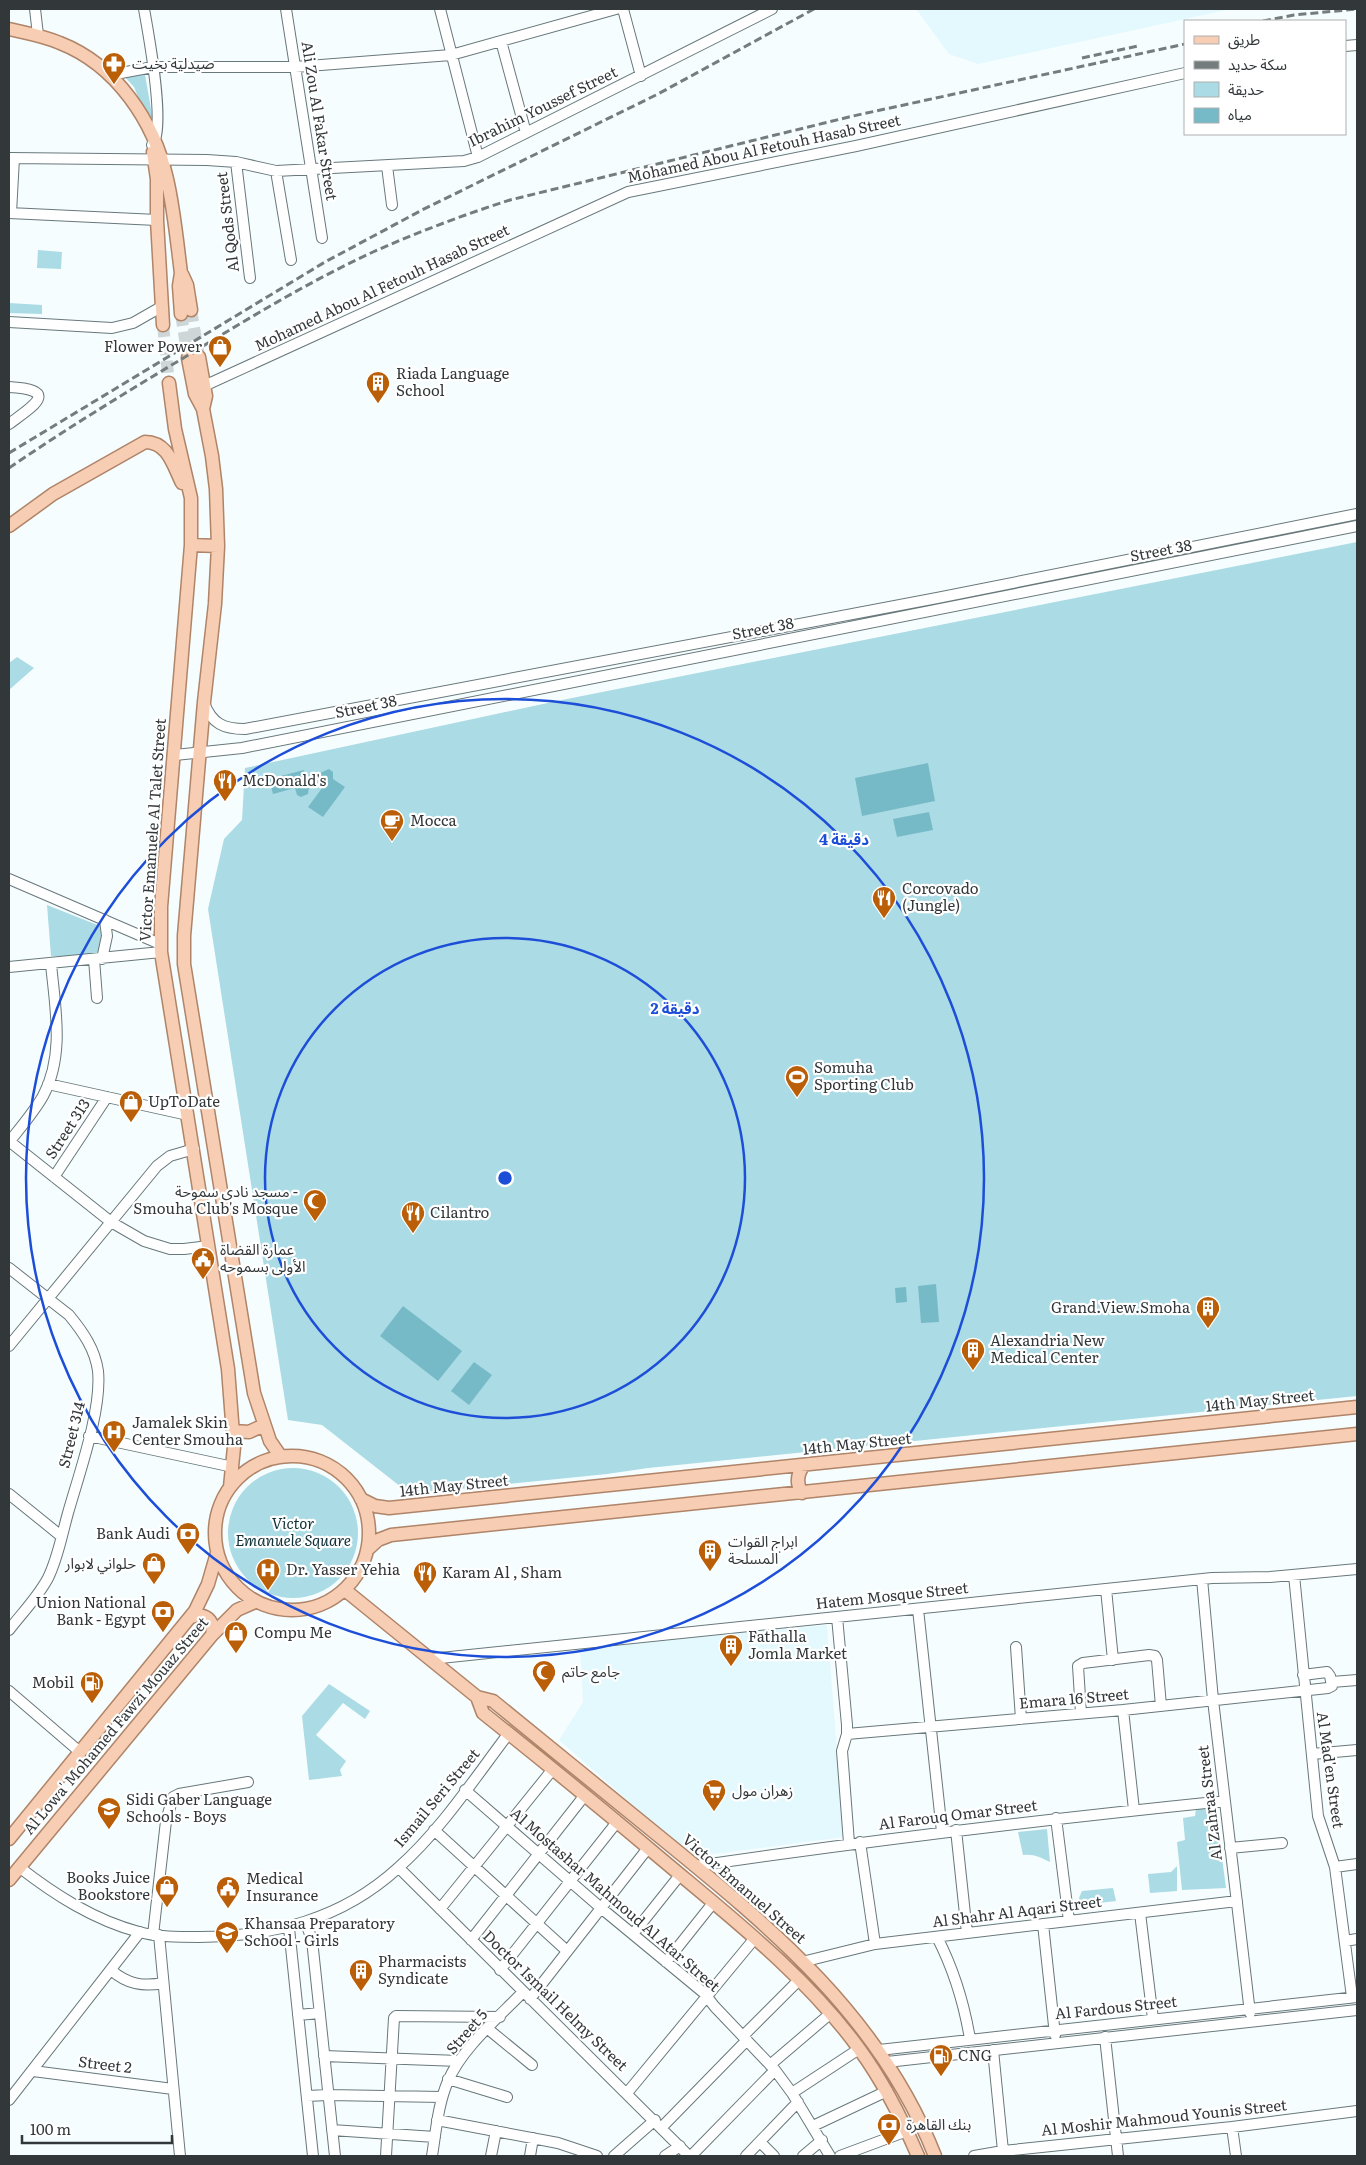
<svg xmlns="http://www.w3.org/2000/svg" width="1366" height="2165" font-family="Literata,'Noto Sans Arabic',serif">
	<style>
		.built { fill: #e4f9fd }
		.green { fill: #abdbe4 }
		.water { fill: #77bac7 }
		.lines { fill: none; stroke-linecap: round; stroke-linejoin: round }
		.major-tunnel { stroke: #cfd6d8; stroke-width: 12; stroke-dasharray: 12 6; stroke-linecap: butt }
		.minor-casing { stroke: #68787b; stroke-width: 12 }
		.major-casing { stroke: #af8468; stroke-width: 15 }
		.minor { stroke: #fff; stroke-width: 10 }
		.major { stroke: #f7ceb3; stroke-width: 12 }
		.rail { stroke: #757c7e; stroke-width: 3; stroke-dasharray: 8 4; stroke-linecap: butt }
		.ring { fill: none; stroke: #1d4ed8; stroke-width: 2.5 }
		.labels { text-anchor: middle; stroke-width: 4.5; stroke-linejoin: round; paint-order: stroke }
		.poi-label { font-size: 15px; fill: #32383a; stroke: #fff; text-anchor: start }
		.street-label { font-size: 15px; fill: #32383a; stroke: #fff }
		.park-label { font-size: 15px; font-style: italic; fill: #0e3036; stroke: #fff }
		.centre { fill: #1d4ed8; stroke: #fff; stroke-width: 2.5 }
		.ring-label { font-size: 15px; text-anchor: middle; font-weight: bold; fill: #1d4ed8; stroke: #fff; stroke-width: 4.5; stroke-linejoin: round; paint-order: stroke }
	</style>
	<rect width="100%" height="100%" fill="#f6fdff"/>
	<path class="built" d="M916 9H1231L978 64 949 54Z
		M827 1625 844 1837 692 1857 559 1740 583 1702 580 1648Z"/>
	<path class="green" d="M144 69 153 120 148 121 134 87 123 75Z
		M38 250 62 252 61 269 37 268Z
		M9 303 42 305V314L9 313Z
		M1357 542V1396L648 1468 607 1474 410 1494 322 1425 288 1420 208 909 224 839 242 820 245 768 557 701Z
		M17 657 34 668 9 690V663Z
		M47 905 100 926 103 944 96 954 71 957 51 956Z
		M228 1533a65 65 0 1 1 130 0a65 65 0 1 1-130 0Z
		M329 1684 370 1711 365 1719 343 1703 316 1735 346 1761 340 1770 342 1776 309 1780 302 1716Z
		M1196 1809H1209L1216 1812 1226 1888 1182 1890 1177 1842 1185 1840 1183 1818 1195 1816Z
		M1047 1829 1050 1862C1039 1857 1035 1854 1023 1855L1018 1832Z
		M1177 1866V1891L1150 1893 1148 1874 1171 1872Z
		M1113 1888 1116 1901 1081 1905 1079 1898 1082 1891Z"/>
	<path class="water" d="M928 763 935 801 862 816 855 778Z
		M329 769 333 772V779L345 787 323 817 308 807 325 784 320 778V773Z
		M304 770 309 787 308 794 301 797 297 795 295 788 273 794 269 779Z
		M929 812 933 830 897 837 893 819Z
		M936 1284 939 1322 921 1323 918 1286Z
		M906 1287 907 1302 896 1303 895 1288Z
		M403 1306 462 1351 438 1381 380 1336Z
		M474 1362 492 1375 469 1405 451 1391Z"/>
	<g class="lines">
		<path class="major-tunnel" d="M191 310 199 357
			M181 314 188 358
			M163 325 169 383"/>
		<g class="minor-casing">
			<path id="minor" d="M35 9 38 35
				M144 9C148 31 167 133 152 145
				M286 9 322 238
				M440 9 478 157
				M623 9 641 76
				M501 41 526 133
				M1345 46 1357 45
				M110 75 153 67H295L451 55 616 9
				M9 158 207 160 236 162 276 171 464 161 478 157 772 9
				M236 162 250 278
				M387 166 392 205
				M276 171 291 260
				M9 213 157 220
				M11 213 14 158
				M9 322 112 328 133 323 161 307
				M204 386 628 192 856 146 1185 73
				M9 387C61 390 33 406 9 424
				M204 703C212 724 224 729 245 729L937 598 1357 514
				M175 755 242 748 1357 526
				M9 879 160 944
				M94 959 97 998
				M102 959 107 936 105 920
				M9 967 161 952
				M48 1084 188 1115
				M9 1141 111 1222 144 1241 170 1249H184L209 1246
				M9 1142C21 1127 34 1112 43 1096 65 1055 55 1007 51 964
				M54 1177 107 1097
				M9 1268 69 1315C83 1332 95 1349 98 1371 102 1410 79 1474 68 1513 62 1534 58 1558 48 1578 38 1597 22 1613 9 1630
				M9 1346 157 1166 170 1156 194 1149
				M89 1436 233 1467
				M9 1494 61 1536
				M1294 1575 1318 1816 1335 1867 1352 1997
				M1202 1579 1213 1700 1250 2013
				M1106 1589 1113 1660
				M918 1609 942 1832
				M837 1617 847 1725V1734L842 1751 849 1843
				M1016 1647 1021 1719
				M431 1659 1212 1578 1270 1577 1357 1569
				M1332 1682 1357 1680
				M9 1691 80 1752
				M1123 1710 1134 1810
				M1081 1713 1078 1666 1083 1663 1149 1655 1155 1656 1157 1660 1161 1706
				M847 1734 1123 1710 1328 1688 1332 1686 1330 1676 1327 1672 1303 1675
				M1312 1754 1357 1750
				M465 1790 601 1908 704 1993 715 2007 775 2070 792 2093 830 2156
				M1056 1818 1069 1921
				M434 1830 567 1951
				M956 1830 967 1933
				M860 1842 875 1944
				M1230 1848 1282 1843
				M696 1866C872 1840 1048 1819 1225 1801
				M19 1867C55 1895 94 1920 139 1932 157 1937 179 1937 199 1937 274 1936 341 1920 398 1868 441 1830 474 1779 509 1733
				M1335 1867 1357 1864
				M399 1868 689 2156
				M440 1909 553 1769
				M1140 1913 1153 2019
				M306 1923 312 1940 335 2156
				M1043 1924 1055 2035
				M289 1928 313 2156
				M633 1934 680 1875
				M153 1935 166 1821 173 1797 179 1794 248 1782
				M159 1935 180 2156
				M937 1937C954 1970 964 2003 970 2039
				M471 1940 585 1795
				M1345 1941 1357 1939
				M666 1962 713 1903
				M802 1962 875 1944 1237 1901
				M111 1970C127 1984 143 1987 163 1983
				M500 1970 617 1822
				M530 1999 648 1848
				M298 2015 320 2013
				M488 2029 532 2065
				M743 2036 799 1980
				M1105 2037 1118 2156
				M879 2050 1357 1997
				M993 2050 1003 2151
				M324 2056 459 2061
				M887 2062 1357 2010
				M770 2065 831 2013
				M33 2071 173 2089
				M448 2079 507 2097
				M627 2093 755 1938
				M792 2093 859 2049
				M307 2096 328 2095 442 2097
				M9 2100 140 1932
				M437 2120 558 2143 597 2156
				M813 2126 887 2091
				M662 2127 747 2040
				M1232 2127 1236 2156
				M332 2130 435 2137
				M760 2142 774 2156
				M386 2156 394 2018 396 2016 500 2017
				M432 2156C436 2131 438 2104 448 2081 462 2048 498 2018 523 1992
				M491 2156 496 2131
				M530 2156 533 2138
				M614 2156 655 2120
				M665 2156 680 2146
				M691 2156 775 2070
				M746 2156 798 2102
				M803 2156 822 2140
				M840 2156 907 2131
				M974 2156 1003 2151 1232 2127 1357 2111"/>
		</g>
		<g class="major-casing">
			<path id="major" d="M9 29C26 33 44 36 60 43 116 65 154 121 167 179 174 209 177 242 181 273L179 286 181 314
				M153 152 157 179V220L163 325
				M182 274 187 285 191 310
				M199 357 206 396 203 409 212 456 216 489 218 546 215 604 204 702 184 936V964L254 1393 270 1441 281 1457
				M188 358 195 394 203 409
				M169 383 175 429 191 498V545L161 907V952L228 1369 234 1447 230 1487
				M9 526 53 494 145 442C168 442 173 465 182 483
				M191 545 218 546
				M233 1431 249 1432 264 1425
				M215 1533a77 77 0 1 1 154 0a77 77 0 1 1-154 0Z
				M802 1493C796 1484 797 1475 803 1466
				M361 1499 375 1506 389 1508 1357 1407
				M367 1550 378 1540 391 1535 1357 1434
				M345 1590 477 1697 493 1701C549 1746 604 1792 660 1837 772 1928 881 2018 935 2156
				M191 1617C205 1612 215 1620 212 1635
				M477 1697 483 1713C542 1760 601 1808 659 1857 729 1916 806 1975 860 2050 884 2083 902 2119 918 2156
				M9 1839 195 1611 208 1584 217 1553
				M9 1880 212 1635 237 1610 255 1602"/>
		</g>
		<use href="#minor" class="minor"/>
		<use href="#major" class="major"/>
		<path class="rail" d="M1263 21 1294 15 1357 9
			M1082 58 1138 46
			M9 453 325 262 422 210 658 94 814 9
			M9 468C66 429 125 393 185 357 246 320 308 282 373 252 418 232 463 215 510 200L853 116 1185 44"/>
	</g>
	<g class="ring">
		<circle cx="505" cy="1178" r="240"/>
		<circle cx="505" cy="1178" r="479"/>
	</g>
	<defs>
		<g id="pharmacy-pin" transform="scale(1.25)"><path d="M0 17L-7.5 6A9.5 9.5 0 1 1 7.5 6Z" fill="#ba5f07" stroke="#fff"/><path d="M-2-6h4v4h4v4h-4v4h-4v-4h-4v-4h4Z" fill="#fff"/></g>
		<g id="shop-pin" transform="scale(1.25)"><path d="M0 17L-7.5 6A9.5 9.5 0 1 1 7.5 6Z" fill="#ba5f07" stroke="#fff"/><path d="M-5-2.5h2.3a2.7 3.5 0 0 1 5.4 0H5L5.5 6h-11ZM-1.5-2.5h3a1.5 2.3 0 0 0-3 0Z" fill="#fff"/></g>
		<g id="building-pin" transform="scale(1.25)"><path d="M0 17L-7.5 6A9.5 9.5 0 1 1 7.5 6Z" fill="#ba5f07" stroke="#fff"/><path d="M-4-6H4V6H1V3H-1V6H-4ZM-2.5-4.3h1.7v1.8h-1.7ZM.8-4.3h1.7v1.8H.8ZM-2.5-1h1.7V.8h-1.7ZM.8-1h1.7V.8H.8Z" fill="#fff"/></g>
		<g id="restaurant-pin" transform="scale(1.25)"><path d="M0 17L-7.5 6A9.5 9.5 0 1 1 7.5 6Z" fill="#ba5f07" stroke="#fff"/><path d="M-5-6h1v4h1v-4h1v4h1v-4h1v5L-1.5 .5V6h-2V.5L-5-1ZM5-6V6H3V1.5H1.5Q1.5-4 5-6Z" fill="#fff"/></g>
		<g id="cafe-pin" transform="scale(1.25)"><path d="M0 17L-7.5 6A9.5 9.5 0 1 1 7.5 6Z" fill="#ba5f07" stroke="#fff"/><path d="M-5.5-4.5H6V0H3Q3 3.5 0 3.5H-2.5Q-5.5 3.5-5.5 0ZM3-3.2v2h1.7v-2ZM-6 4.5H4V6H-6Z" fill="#fff"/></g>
		<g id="stadium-pin" transform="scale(1.25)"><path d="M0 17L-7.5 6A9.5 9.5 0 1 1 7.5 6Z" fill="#ba5f07" stroke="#fff"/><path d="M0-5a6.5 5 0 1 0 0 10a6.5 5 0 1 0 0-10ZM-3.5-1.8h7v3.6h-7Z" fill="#fff"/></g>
		<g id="mosque-pin" transform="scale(1.25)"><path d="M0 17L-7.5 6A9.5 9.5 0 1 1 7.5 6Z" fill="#ba5f07" stroke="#fff"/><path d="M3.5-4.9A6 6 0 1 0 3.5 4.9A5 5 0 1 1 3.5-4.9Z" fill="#fff"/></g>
		<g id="civic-pin" transform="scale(1.25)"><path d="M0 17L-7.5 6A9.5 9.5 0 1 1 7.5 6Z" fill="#ba5f07" stroke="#fff"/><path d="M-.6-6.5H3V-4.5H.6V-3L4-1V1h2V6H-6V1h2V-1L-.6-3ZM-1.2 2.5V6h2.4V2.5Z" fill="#fff"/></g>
		<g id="hospital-pin" transform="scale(1.25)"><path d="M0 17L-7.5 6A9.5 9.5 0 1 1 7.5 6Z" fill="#ba5f07" stroke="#fff"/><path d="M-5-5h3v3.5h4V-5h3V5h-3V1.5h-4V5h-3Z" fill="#fff"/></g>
		<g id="bank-pin" transform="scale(1.25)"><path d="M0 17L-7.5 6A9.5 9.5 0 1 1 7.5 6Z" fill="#ba5f07" stroke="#fff"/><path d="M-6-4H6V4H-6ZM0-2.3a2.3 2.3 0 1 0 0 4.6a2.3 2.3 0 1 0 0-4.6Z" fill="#fff"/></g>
		<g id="fuel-pin" transform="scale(1.25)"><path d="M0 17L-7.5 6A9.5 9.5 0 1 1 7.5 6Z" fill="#ba5f07" stroke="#fff"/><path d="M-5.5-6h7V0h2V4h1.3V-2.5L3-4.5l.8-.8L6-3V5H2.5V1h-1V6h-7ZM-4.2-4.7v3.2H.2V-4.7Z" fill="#fff"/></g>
		<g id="supermarket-pin" transform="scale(1.25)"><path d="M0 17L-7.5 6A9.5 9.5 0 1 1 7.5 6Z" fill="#ba5f07" stroke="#fff"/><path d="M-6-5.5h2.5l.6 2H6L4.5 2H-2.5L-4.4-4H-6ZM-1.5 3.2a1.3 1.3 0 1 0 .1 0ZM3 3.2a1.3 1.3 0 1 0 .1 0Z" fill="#fff"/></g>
		<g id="school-pin" transform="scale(1.25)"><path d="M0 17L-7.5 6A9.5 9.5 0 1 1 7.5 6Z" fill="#ba5f07" stroke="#fff"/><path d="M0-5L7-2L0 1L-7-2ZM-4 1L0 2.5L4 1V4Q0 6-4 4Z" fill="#fff"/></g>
	</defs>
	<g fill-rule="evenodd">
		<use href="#pharmacy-pin" x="114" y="64"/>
		<use href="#shop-pin" x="220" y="347"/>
		<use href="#building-pin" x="378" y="383"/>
		<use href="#restaurant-pin" x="225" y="781"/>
		<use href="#cafe-pin" x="392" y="821"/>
		<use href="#restaurant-pin" x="884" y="898"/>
		<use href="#stadium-pin" x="797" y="1077"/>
		<use href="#shop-pin" x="131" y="1102"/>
		<use href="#mosque-pin" x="315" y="1201"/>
		<use href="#restaurant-pin" x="413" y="1213"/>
		<use href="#civic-pin" x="203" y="1259"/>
		<use href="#building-pin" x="1208" y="1308"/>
		<use href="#building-pin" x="973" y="1350"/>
		<use href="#hospital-pin" x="114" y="1432"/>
		<use href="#bank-pin" x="188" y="1534"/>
		<use href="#building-pin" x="710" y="1551"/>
		<use href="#shop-pin" x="154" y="1564"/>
		<use href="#hospital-pin" x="268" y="1570"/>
		<use href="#restaurant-pin" x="425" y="1573"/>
		<use href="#bank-pin" x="163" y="1612"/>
		<use href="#shop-pin" x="236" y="1633"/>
		<use href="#building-pin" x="731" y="1646"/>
		<use href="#mosque-pin" x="544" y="1672"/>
		<use href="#fuel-pin" x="92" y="1683"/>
		<use href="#supermarket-pin" x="714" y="1791"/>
		<use href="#school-pin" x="109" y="1809"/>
		<use href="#shop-pin" x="167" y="1887"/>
		<use href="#civic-pin" x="228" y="1888"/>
		<use href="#school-pin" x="227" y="1933"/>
		<use href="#building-pin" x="361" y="1971"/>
		<use href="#fuel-pin" x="941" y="2056"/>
		<use href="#bank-pin" x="889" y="2125"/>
	</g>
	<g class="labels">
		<g class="poi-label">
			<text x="132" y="69">صيدلية بخيت</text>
			<text x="202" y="352" text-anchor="end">Flower Power</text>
			<text x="396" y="379">Riada Language<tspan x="396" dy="17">School</tspan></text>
			<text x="242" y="786">McDonald's</text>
			<text x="410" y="826">Mocca</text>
			<text x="902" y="894">Corcovado<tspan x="902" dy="17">(Jungle)</tspan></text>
			<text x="814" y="1073">Somuha<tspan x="814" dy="17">Sporting Club</tspan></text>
			<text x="148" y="1107">UpToDate</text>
			<text x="298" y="1197" text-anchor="end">مسجد نادى سموحة -<tspan x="298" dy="17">Smouha Club's Mosque</tspan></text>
			<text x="430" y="1218">Cilantro</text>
			<text x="220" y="1255">عمارة القضاة<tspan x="220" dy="17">الأولى بسموحه</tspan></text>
			<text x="1190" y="1313" text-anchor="end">Grand.View.Smoha</text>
			<text x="990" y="1346">Alexandria New<tspan x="990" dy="17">Medical Center</tspan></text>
			<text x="132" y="1428">Jamalek Skin<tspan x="132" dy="17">Center Smouha</tspan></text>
			<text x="170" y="1539" text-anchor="end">Bank Audi</text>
			<text x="728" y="1547">ابراج القوات<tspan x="728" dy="17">المسلحة</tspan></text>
			<text x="136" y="1569" text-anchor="end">حلواني لابوار</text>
			<text x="286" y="1575">Dr. Yasser Yehia</text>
			<text x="442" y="1578">Karam Al , Sham</text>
			<text x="146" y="1608" text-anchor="end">Union National<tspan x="146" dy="17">Bank - Egypt</tspan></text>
			<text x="254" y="1638">Compu Me</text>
			<text x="748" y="1642">Fathalla<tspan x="748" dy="17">Jomla Market</tspan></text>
			<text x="562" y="1677">جامع حاتم</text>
			<text x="74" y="1688" text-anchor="end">Mobil</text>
			<text x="732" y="1796">زهران مول</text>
			<text x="126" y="1805">Sidi Gaber Language<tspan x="126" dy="17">Schools - Boys</tspan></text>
			<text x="150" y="1883" text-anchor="end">Books Juice<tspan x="150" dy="17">Bookstore</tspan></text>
			<text x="246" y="1884">Medical<tspan x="246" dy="17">Insurance</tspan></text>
			<text x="244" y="1929">Khansaa Preparatory<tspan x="244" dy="17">School - Girls</tspan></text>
			<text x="378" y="1967">Pharmacists<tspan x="378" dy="17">Syndicate</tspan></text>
			<text x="958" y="2061">CNG</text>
			<text x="906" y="2130">بنك القاهرة</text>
		</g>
		<g class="street-label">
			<text transform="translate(543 107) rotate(-26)" y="5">Ibrahim Youssef Street</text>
			<text transform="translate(319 121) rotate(81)" y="5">Ali Zou Al Fakar Street</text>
			<text transform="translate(764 149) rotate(-12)" y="5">Mohamed Abou Al Fetouh Hasab Street</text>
			<text transform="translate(228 222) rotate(-97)" y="5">Al Qods Street</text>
			<text transform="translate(382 288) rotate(-25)" y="5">Mohamed Abou Al Fetouh Hasab Street</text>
			<text transform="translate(1161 551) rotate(-11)" y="5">Street 38</text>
			<text transform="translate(763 629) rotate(-11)" y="5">Street 38</text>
			<text transform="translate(366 707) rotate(-12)" y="5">Street 38</text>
			<text transform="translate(153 830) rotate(-86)" y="5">Victor Emanuele Al Talet Street</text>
			<text transform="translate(68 1129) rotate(-57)" y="5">Street 313</text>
			<text transform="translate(1260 1401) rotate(-6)" y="5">14th May Street</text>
			<text transform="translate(72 1435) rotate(-76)" y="5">Street 314</text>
			<text transform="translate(857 1444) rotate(-6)" y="5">14th May Street</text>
			<text transform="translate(454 1486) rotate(-6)" y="5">14th May Street</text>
			<text transform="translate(892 1596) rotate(-6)" y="5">Hatem Mosque Street</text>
			<text transform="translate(1074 1699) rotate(-5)" y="5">Emara 16 Street</text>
			<text transform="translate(116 1726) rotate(-50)" y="5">Al Lowa' Mohamed Fawzi Mouaz Street</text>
			<text transform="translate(1330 1770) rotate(82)" y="5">Al Mad'en Street</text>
			<text transform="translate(437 1798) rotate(-50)" y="5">Ismail Seri Street</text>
			<text transform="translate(1210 1803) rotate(-97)" y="5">Al Zahraa Street</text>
			<text transform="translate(958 1815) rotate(-7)" y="5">Al Farouq Omar Street</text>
			<text transform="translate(744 1889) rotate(41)" y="5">Victor Emanuel Street</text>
			<text transform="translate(615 1900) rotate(41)" y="5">Al Mostashar Mahmoud Al Atar Street</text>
			<text transform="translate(1017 1912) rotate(-7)" y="5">Al Shahr Al Aqari Street</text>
			<text transform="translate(555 2001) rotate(44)" y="5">Doctor Ismail Helmy Street</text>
			<text transform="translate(1116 2008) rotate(-6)" y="5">Al Fardous Street</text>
			<text transform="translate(467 2032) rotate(-49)" y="5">Street 5</text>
			<text transform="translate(105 2065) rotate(7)" y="5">Street 2</text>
			<text transform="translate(1164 2118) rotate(-6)" y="5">Al Moshir Mahmoud Younis Street</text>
		</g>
		<g class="park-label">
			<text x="293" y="1529">Victor<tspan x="293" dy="17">Emanuele Square</tspan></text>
		</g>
	</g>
	<circle cx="505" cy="1178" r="8" class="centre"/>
	<g class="ring-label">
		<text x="844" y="845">4 دقيقة</text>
		<text x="675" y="1014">2 دقيقة</text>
	</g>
	<rect width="1366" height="2165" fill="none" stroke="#32383a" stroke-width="20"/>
	<rect x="1184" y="20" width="162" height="115" fill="#ffffff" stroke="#adafb0"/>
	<rect x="1194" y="36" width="25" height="8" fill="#f7ceb3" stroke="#adafb0"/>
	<text x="1228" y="45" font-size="15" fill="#32383a">طريق</text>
	<rect x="1194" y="61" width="25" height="8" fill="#757c7e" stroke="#adafb0"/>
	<text x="1228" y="70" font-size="15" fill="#32383a">سكة حديد</text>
	<rect x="1194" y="82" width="25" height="15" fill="#abdbe4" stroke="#adafb0"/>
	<text x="1228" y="95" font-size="15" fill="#32383a">حديقة</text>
	<rect x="1194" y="108" width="25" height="15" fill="#77bac7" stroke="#adafb0"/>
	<text x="1228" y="120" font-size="15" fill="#32383a">مياه</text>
	<path d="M22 2135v8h150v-8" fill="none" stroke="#32383a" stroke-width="2.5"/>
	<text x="30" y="2135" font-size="15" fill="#32383a" stroke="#ffffff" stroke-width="4" paint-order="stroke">100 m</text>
</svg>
